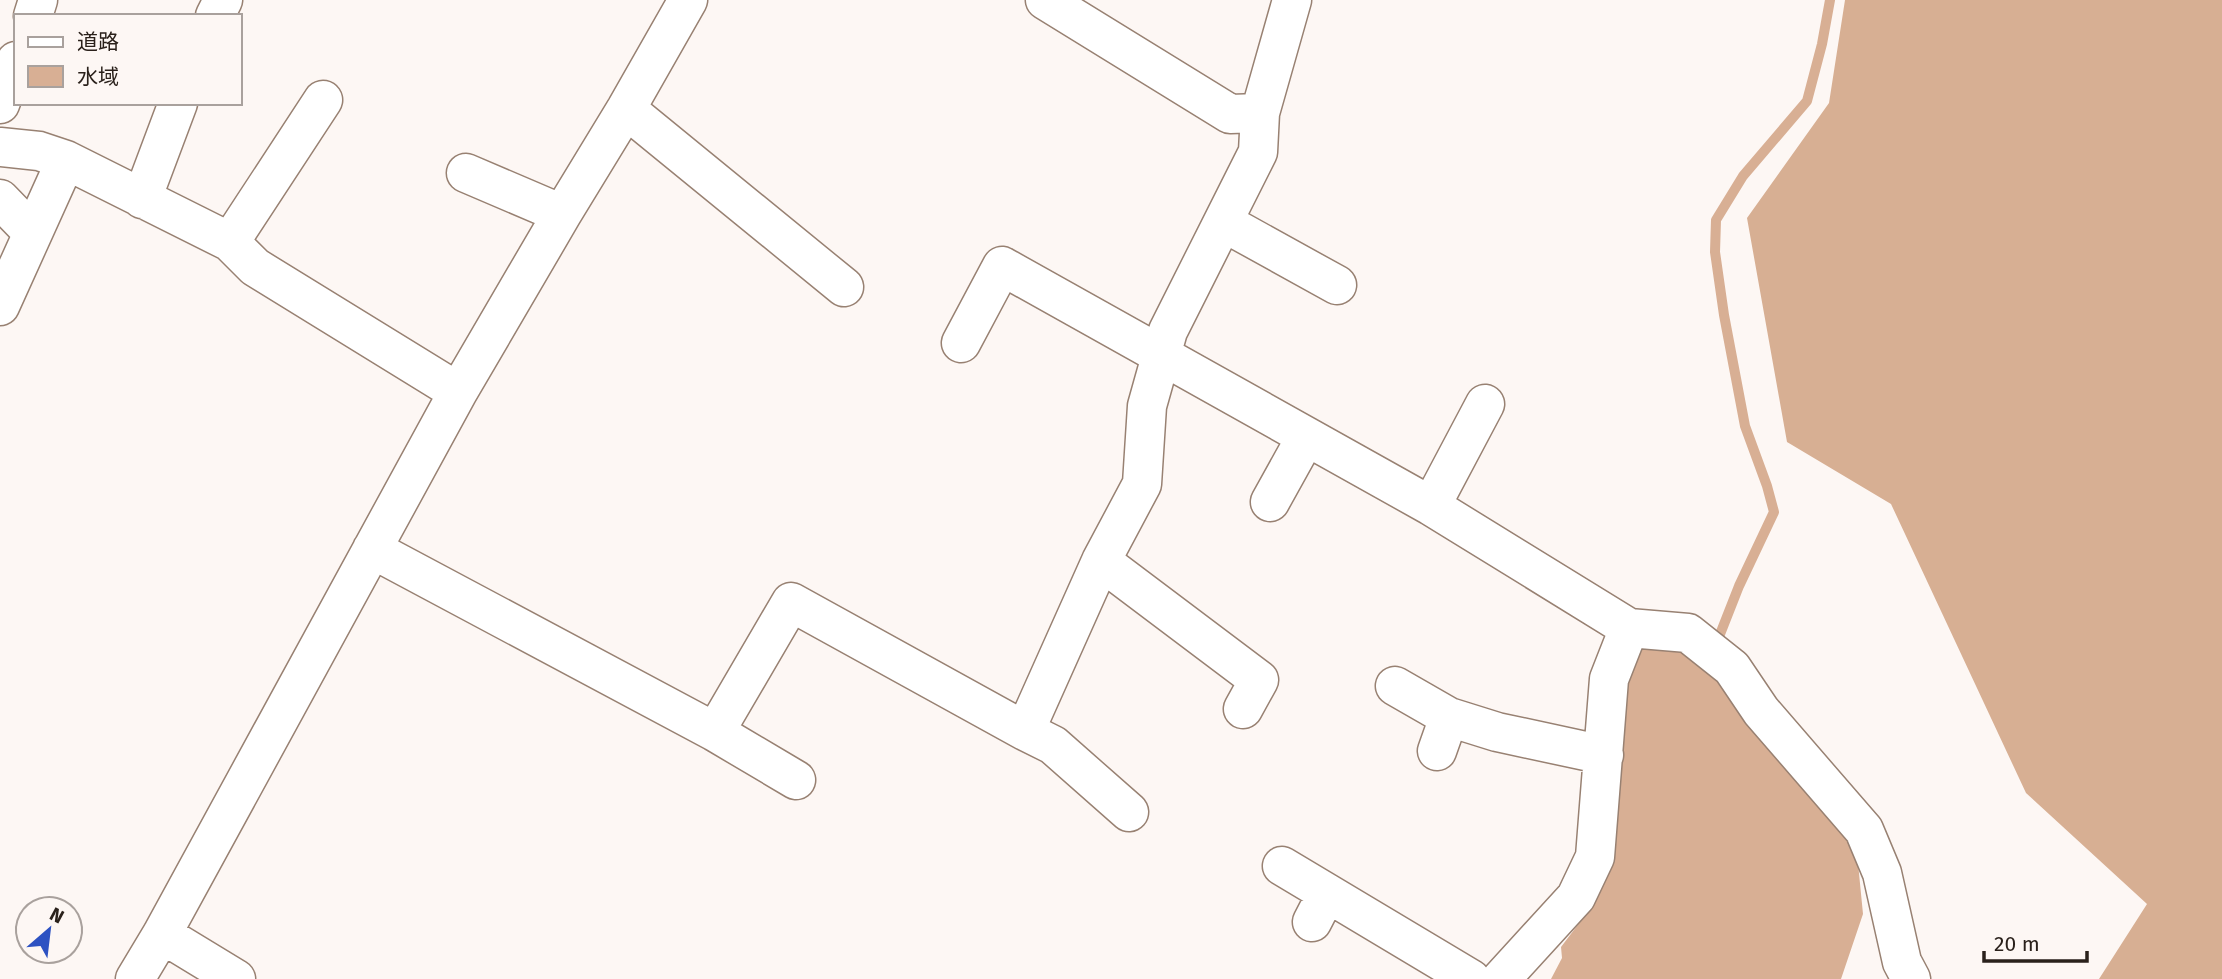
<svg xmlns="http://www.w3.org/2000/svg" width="2222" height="979" font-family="'Fira Sans','Noto Sans JP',sans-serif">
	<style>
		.forest { fill: #d7af93 }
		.water { fill: #d8af94 }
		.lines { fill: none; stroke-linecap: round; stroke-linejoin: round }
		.stream { stroke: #d8af94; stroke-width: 10 }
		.minor-casing { stroke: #988172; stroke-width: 41 }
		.minor { stroke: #fff; stroke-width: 38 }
	</style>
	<rect width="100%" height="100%" fill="#fdf7f4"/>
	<path class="forest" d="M1845 0H2222V979H2099L2147 904 2026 793 1891 504 1787 442 1747 218 1829 103Z"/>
	<path class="water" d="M1673 641 1724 676 1833 814 1857 853 1863 914 1841 979H1551L1562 958 1561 947 1586 914 1623 683 1643 648Z"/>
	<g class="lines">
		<path class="stream" d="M1715 647 1739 586 1774 512 1767 486 1745 426 1724 315 1715 252 1716 220 1743 176 1807 101 1822 44 1830 0"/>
		<g class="minor-casing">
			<path id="minor" d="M1045 0 1230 114 1260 113 1292 0
				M33 16 38 0
				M215 16 223 0
				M0 104 16 61
				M626 109 844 287
				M0 147 39 151 66 160 230 242 255 267 458 392
				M466 173 562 214
				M0 199 33 233
				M142 199 178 103
				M1223 222 1337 285
				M230 242 323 100
				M0 306 66 160
				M961 343 1002 266 1431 506 1629 628
				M1270 502 1306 437
				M1431 506 1485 404
				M372 549 715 732 791 602 1025 731 1101 561 1142 484 1147 406 1168 331 1258 152 1260 113
				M1101 561 1259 680 1243 709
				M1395 686 1449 717 1497 732 1604 755
				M1025 731 1053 745 1129 812
				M715 732 796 780
				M1437 751 1449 717
				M1282 866 1471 979
				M1312 922 1327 893
				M162 934 236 979
				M135 979 162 934 458 392 562 214 626 109 688 0
				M1501 979 1576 897 1595 857 1609 679 1629 628 1688 633 1732 668 1761 711 1864 830 1882 873 1902 962 1911 979"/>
		</g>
		<use href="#minor" class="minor"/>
	</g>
	<rect x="14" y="14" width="228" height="91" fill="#fdf7f4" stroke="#a9a19d" stroke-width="2"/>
	<rect x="28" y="37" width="35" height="10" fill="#ffffff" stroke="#a9a19d" stroke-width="2"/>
	<text x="77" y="49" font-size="21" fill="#2a211b">道路</text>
	<rect x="28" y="66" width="35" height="21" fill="#d8af94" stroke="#a9a19d" stroke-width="2"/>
	<text x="77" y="84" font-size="21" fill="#2a211b">水域</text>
	<g transform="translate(49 930) rotate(28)"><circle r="33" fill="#fdf7f4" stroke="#a9a19d" stroke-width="2"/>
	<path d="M0-5L12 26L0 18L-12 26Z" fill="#2d52c2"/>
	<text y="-10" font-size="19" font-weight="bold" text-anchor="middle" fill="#2a211b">N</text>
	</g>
	<path d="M1984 951v10h103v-10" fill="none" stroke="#2a211b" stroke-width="3.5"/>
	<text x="1994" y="951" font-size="21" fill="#2a211b" stroke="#fdf7f4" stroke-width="5" paint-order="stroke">20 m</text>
</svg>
